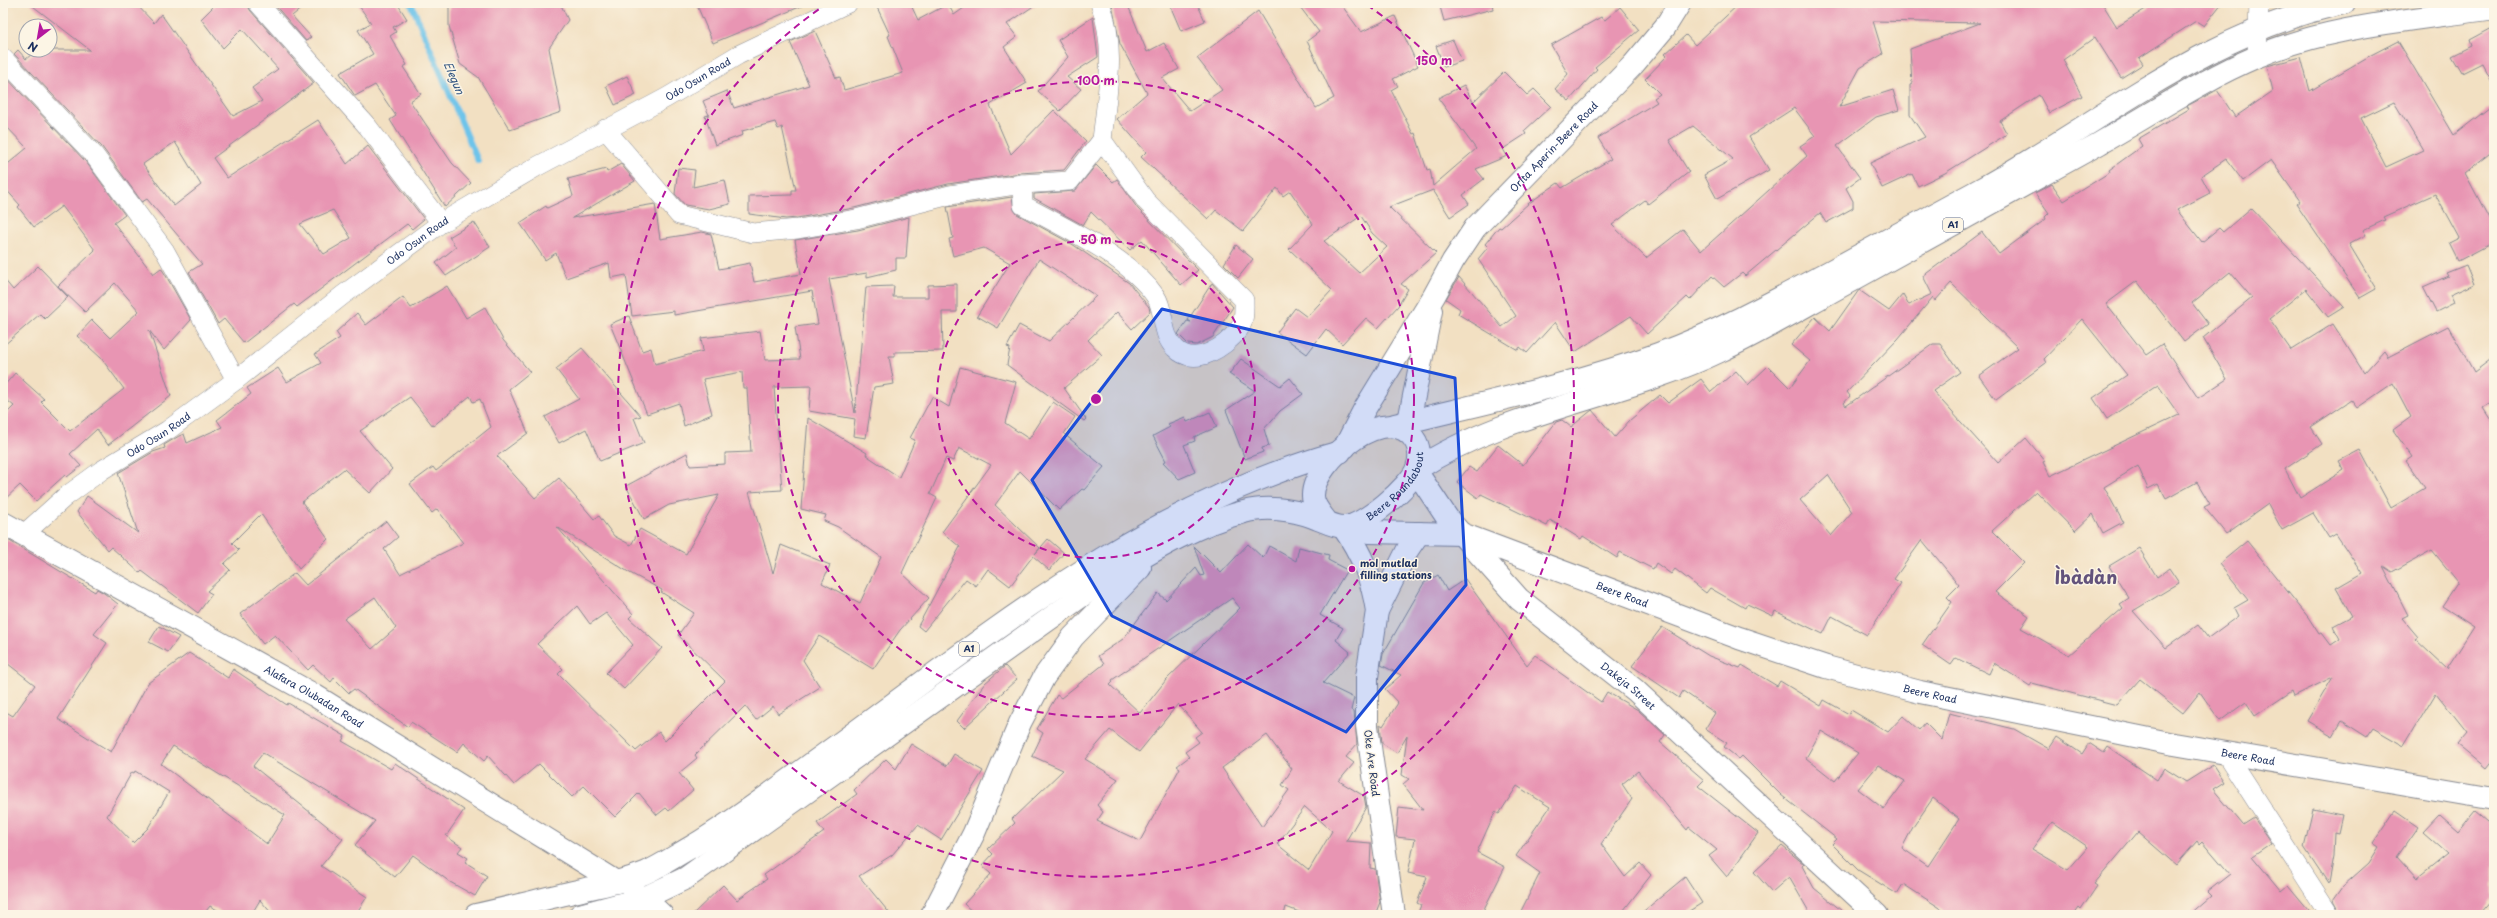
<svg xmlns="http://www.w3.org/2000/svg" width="2497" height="918" font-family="'Playpen Sans',sans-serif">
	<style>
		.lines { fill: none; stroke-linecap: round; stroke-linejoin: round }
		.stream { stroke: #6ec4ea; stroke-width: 6 }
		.building { fill: #e895b3; fill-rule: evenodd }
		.minor-casing { stroke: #868890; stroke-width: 20 }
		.tertiary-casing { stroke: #868890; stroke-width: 24 }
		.secondary-casing { stroke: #868890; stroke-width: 24 }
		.trunk-casing { stroke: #868890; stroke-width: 24 }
		.minor { stroke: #fff; stroke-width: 19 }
		.tertiary { stroke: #fff; stroke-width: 22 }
		.secondary { stroke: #fff; stroke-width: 22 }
		.trunk { stroke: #fff; stroke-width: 22 }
		.marked { fill: #1d4ed8; fill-opacity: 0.2; stroke: #1d4ed8; stroke-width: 3; stroke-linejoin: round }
		.ring { fill: none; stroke: #b5179e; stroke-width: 2; stroke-dasharray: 7 5 }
		.poi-dot { fill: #b5179e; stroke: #fcf5e5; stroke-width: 1.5 }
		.labels { text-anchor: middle; stroke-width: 3; stroke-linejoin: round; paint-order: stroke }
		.shield { fill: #fcf5e5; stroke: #5e6a86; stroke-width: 1 }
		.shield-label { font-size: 9px; font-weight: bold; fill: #1b2f5e }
		.street-label { font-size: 10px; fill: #1b2f5e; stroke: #fcf5e5 }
		.poi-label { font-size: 10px; font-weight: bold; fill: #1b2f5e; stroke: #fcf5e5; text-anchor: start }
		.water-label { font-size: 11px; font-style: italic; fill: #305481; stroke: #fcf5e5 }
		.town-label { font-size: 18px; font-weight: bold; fill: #63537c; stroke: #fcf5e5 }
		.centre { fill: #b5179e; stroke: #fcf5e5; stroke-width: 2 }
		.ring-label { font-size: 12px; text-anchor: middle; font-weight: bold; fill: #b5179e; stroke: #fcf5e5; stroke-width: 3; stroke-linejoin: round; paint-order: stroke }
	</style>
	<rect width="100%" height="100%" fill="#fcf5e5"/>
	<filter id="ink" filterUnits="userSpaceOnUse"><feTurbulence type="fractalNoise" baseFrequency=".025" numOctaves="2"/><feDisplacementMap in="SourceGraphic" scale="8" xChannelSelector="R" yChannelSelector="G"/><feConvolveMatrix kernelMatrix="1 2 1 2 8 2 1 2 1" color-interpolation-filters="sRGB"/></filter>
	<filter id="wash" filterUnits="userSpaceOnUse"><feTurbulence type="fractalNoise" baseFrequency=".012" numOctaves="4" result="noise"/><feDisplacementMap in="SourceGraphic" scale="16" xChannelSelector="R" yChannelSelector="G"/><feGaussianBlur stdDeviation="0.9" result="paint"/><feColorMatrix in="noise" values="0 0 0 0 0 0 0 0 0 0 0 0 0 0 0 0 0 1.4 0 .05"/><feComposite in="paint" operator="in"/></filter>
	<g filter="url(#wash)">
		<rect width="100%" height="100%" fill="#f2e0c2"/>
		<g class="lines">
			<path class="stream" d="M411 3 478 161"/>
		</g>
		<g id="blocks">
			<path class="building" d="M29 3H135L154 23 161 14 233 116 262 101 252 88 278 69 242 29 223 48 201 19 217 3H247L250 10 314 83 213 158 227 178 318 120 347 164 368 146 424 219 412 229 407 224 297 307 294 304 244 343 224 319 218 324 189 272 202 264 147 199 142 202 102 147 14 54 18 50 26 59 37 50H90ZM175 142 201 185 174 206 143 164ZM333 210 351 238 324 254 300 224Z
				M273 3H308L292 16 311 37 306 41Z
				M357 3H397L407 19 393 27 396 32 390 36 407 65 403 67 421 94 410 101 452 163 471 183 445 207 390 120 396 116 375 85 355 96 340 73 373 54 358 30 371 23Z
				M449 3H560L568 20 549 48 561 112 510 130 478 77 460 64 449 26Z
				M696 3H809L713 43Z
				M875 3H910L918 20 948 4 954 15 971 3H1038L1007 24 1017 37 1004 47 1027 83 990 105 1011 154 1054 110 1086 141 1064 170 1020 173 948 184 854 208 797 218 786 219 749 214V196L792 195V190H796L782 127 778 129 775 122 742 131 743 135 715 145 705 116 709 115 703 101 727 91 734 108 809 85 790 42 815 31 836 78 840 77 844 90 903 73 888 36 890 35Z
				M1115 3H1127L1147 52 1164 43 1179 69 1162 78 1190 111 1222 90 1197 58 1258 11 1316 108 1334 98 1307 41 1319 32 1297 3H1340L1361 32 1395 16 1418 66 1393 79 1398 86 1391 90 1413 134 1415 133 1427 170 1430 169 1433 186 1476 149 1438 98 1464 85 1473 102 1504 72 1527 95 1534 89 1551 106 1524 131 1526 134 1503 149 1507 156 1476 169 1484 179 1463 195 1469 204 1450 217 1433 190 1389 207 1436 253 1401 284 1408 289 1398 306 1378 328 1366 318 1342 344 1326 329 1307 354 1277 332 1295 308 1307 317 1332 290 1289 249 1313 224 1290 191 1283 196 1277 188 1243 231 1216 210 1208 219 1141 157 1146 152 1117 119 1147 93 1120 44 1112 5ZM1361 216 1372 233 1387 247 1359 273 1324 241Z
				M1169 3H1197L1205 21 1181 31Z
				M1439 3H1492L1493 9 1444 21Z
				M1740 3H2102L2117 27 2155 3H2222L2204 26 2196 21 2139 58 2143 64 2121 78 2095 37 2063 60 2082 96 2049 113 2039 95 2000 121 2007 134 1945 173 1918 186 1912 174 1882 188 1870 163 1925 137 1910 115V85L1912 84 1910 49 1980 23 1873 21 1883 54 1860 68 1839 107 1893 90 1899 110 1876 117 1837 146 1860 178 1846 188 1853 201V208L1826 223 1820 213 1745 276 1742 273 1724 287 1712 276 1690 300 1687 297 1647 334 1631 316 1575 352 1555 322 1527 353 1520 347 1518 350 1458 314 1460 309 1446 299 1459 277 1502 327 1516 316 1478 259 1488 247 1485 244 1499 227 1501 228 1529 203 1558 183 1562 188 1611 159 1598 138 1657 102 1654 98 1660 94 1645 79 1667 56 1665 54 1686 35 1695 45ZM1794 108 1815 136 1800 146 1807 156 1701 251 1683 229 1646 258 1612 225 1645 200 1648 204 1689 172 1669 140 1693 126 1733 159 1704 175 1717 199 1769 170 1749 137Z
				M1620 7 1639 30 1595 67 1597 69 1569 101 1555 89 1568 74 1551 45 1601 17 1605 20Z
				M1093 17 1098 57 1067 77 1081 89 1060 111 1038 91 1068 57 1058 40Z
				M2494 27V86L2482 63 2462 73 2452 56 2472 46 2470 40Z
				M1453 40 1462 61 1444 67 1436 46Z
				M2398 41 2454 135 2494 104V150L2465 173 2494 228V242L2458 261 2449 243 2459 238 2435 194 2383 217 2385 220 2363 230 2366 235 2349 244 2376 289 2360 298 2296 204 2300 201 2271 160 2243 181 2226 159 2201 176 2210 193 2177 210 2202 242 2219 228 2223 232 2251 208 2344 307 2328 317 2306 289 2269 319 2291 350 2333 324 2364 373 2384 351 2388 357 2448 326 2474 372 2494 357V401L2483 408 2494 425V758L2486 768 2457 744 2467 732 2436 693 2404 746 2373 728 2367 737 2342 721 2333 736 2307 721 2333 677 2294 696 2292 691 2255 716 2246 702 2220 721 2200 692 2183 713 2140 679 2117 705 2032 683 2030 686 1994 663 1989 674 1956 658 1951 665 1922 645 1952 602 1947 597 1959 585 1922 540 1894 579 1901 583 1867 635 1832 616 1823 634 1775 611 1773 616 1747 604 1745 608 1710 588 1706 593 1675 569 1671 574 1656 563 1653 569 1620 552 1617 558 1583 536 1581 539 1550 520 1547 526 1481 494 1478 498 1457 482 1469 467 1477 472 1498 445 1523 465 1556 422 1562 420 1571 427 1592 410 1615 437 1630 420 1660 395 1668 403 1701 379 1711 392 1736 371 1748 385 1768 366 1790 388 1810 361 1791 345 1815 317 1830 331 1859 290 1889 311 1903 294 1909 305 1932 294 1923 276 1982 232 1999 254 2046 219 2045 217 2049 213 2035 193 2052 184 2064 201 2110 172 2109 170 2142 146 2138 139 2189 109 2187 106 2217 90 2235 117 2273 91 2267 66 2301 57 2310 91 2371 55ZM2394 102 2423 150 2386 167 2361 118ZM2230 272 2252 298 2203 338 2227 379 2198 398 2162 344 2146 355 2106 304 2137 281 2184 342 2208 324 2192 303ZM1951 283 2018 348 1979 376 1996 400 2046 363 2044 359 2082 319 2127 375 2093 398 2107 419 2158 385 2179 415 2050 476 2043 462 2045 461 2026 438 1998 463 1933 391 1960 372 1940 344H1933L1846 406 1844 403 1850 396 1847 392 1898 339 1933 297 1935 301ZM2393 383 2411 417 2393 430 2412 457 2406 461 2425 488 2391 508 2360 450 2339 461 2344 470 2300 498 2285 469 2322 444 2311 427 2351 400 2357 408ZM2138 466 2148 489 2158 484 2166 499 2197 482 2210 504 2204 507 2226 534 2268 504 2282 530 2313 513 2329 538 2336 534 2362 573 2336 588 2352 616 2333 626 2340 639 2331 645 2322 633 2319 634 2308 617 2247 541 2219 564 2248 600 2234 608 2238 616 2208 638 2198 625 2166 648 2133 611 2179 583 2169 568 2157 577 2139 548 2109 566 2129 598 2120 604 2123 608 2069 655 2021 628 2029 616 1995 592 2024 563 1992 531 2036 491 2075 531 2093 514 2103 533 2123 522 2104 487ZM1828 475 1852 512 1831 536 1800 500ZM2432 550 2458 582 2442 606 2474 627 2447 669 2415 639 2418 637 2402 618 2408 615 2383 566 2392 572Z
				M3 74 86 162 125 215 114 223 153 274 161 268 165 274 191 320 164 350 149 330 171 396 108 445 97 429 70 454 81 466 67 477 65 475 36 501 20 485 3 501V417L14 406 3 397V387L15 373 44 399 41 402 70 431 124 389 101 358 77 336 92 320 110 338 139 311 115 283 85 312 58 286 95 250 62 206 34 227 18 207 20 205 3 186V168L27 148 3 123Z
				M627 76 636 95 615 105 606 86Z
				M621 164 635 181 572 218 655 204 660 239 702 232 711 234 719 269 750 263 754 282 801 274 795 240 858 230 909 217 906 258H896V270L867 277V273L829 279 855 413 866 287 894 286 893 297H928V285L957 284V312H942L943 351 895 352V357H889L894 384 874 387 866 438 853 436 855 419 809 411 811 386 774 387 782 490 749 492 773 573 781 545 830 565 822 583 860 603 881 557 838 527 824 521 826 515 801 509 808 418 867 453 866 455 899 477 915 440 910 438 932 397 949 407 960 367 1016 382 1005 423 1029 439 1053 402 1075 417 1064 434 1104 467 1084 490 1082 489 1059 510 1020 471 995 505 1040 548 1035 554 1048 539 1064 553 1049 570 1033 556 1010 586 988 569 976 586 966 579 924 631 918 626 960 547 942 532 991 465 959 448 953 461 946 458 930 494 937 498 902 573 929 598 900 630 873 669 819 636 803 660 820 687 778 714 773 706 756 720 745 706 695 755 697 758 679 773 693 790 669 811 666 808 657 815 639 793 615 817 584 786 572 797 539 764 514 785 488 756 484 761 464 743 457 752 411 722 408 727 354 689 349 693 334 678 331 682 313 665 308 670 275 635 263 644 240 614 295 573 306 585 386 521 398 537 384 549 400 574 463 543 437 509 432 513 410 484 433 467 436 471 491 427 480 399 473 402 470 396 433 426 410 397 360 431 392 469 370 493 344 469 302 502 328 539 299 569 261 514 232 543 239 550 224 564 230 570 207 591 212 594 198 613 142 571 140 573 111 547 108 550 77 512 87 496 138 533 118 473 153 452 165 448 164 445 179 436 184 434 187 443 222 427 217 420 251 394 247 388 278 368 287 382 321 363 315 354 340 338 336 332 357 313 366 325 403 297 411 308 447 286 466 318 485 307 503 340 530 372 509 389 528 433 497 456 535 498 559 478 594 519 599 516 614 536 631 545 640 529 686 554 719 495 669 505 644 519 626 486 687 453 690 466 725 464V453L751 452 747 388H743L742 372 703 379 712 414 684 426 679 403 647 414 610 324 629 316 642 351 651 348 655 364 703 351 701 338 760 331 765 360 800 359 795 327 818 324 812 291 674 315V311L632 316 626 275 611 278 609 263 566 278 556 253 545 260 520 223 546 206 547 208 573 196 568 179 606 169 607 172ZM557 527 630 573 662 590 661 592 694 613 678 635 725 681 665 741 659 732 636 751 558 674 563 669 537 644 577 606 590 624 606 613 633 645 606 673 624 689 662 648 629 618 633 614ZM375 597 396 628 372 649 344 619Z
				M1096 165 1113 182 1117 179 1138 209 1198 270 1181 285 1142 240 1130 250 1091 212 1083 225 1034 198V194L1075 191Z
				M678 168 695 170 693 187 725 180 730 204 709 209 685 205 675 194Z
				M1012 197 1014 210 1017 214 1072 244 1129 283 1149 307 1150 312 1132 329 1117 312 1088 340 1102 355 1064 388 1086 419 1084 421 1007 365 1010 348 1007 347 1019 325 1049 341 1096 296 1039 259 998 328 977 316 1010 263 984 248 953 256 949 239 953 238 947 207Z
				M474 222 490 247 446 276 436 263 456 247 449 237Z
				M1236 245 1253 259 1238 278 1224 264Z
				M2466 265 2474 284 2450 295 2454 303 2436 312 2423 287 2448 276 2446 273Z
				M38 266 68 297 45 319 40 314 3 346V278L13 290Z
				M1212 283 1233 307 1213 337 1197 345 1188 344 1178 334 1187 321 1191 322 1188 320Z
				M582 348 641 416 634 418 644 443 600 461 586 429 559 443 545 417 579 399 556 369Z
				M1241 359 1280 386 1290 378 1303 394 1280 411 1264 429 1269 446 1262 448 1263 452 1245 459 1226 410 1255 391 1229 374Z
				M1210 412 1217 427 1194 437 1195 441 1184 445 1195 472 1179 479 1163 462 1166 461 1153 436 1170 427 1168 424 1185 417 1187 422Z
				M3 537 95 592 97 589 104 593 118 604 94 634 107 643 58 719 111 752 148 683 189 653 228 678 233 669 287 705 288 703 345 736 342 741 391 769 395 763 464 810 446 836 462 847 458 852 468 858 465 862 487 876 475 896 450 882 413 855 395 877 355 845 375 821 263 753 253 766 343 839 321 866 367 897 355 915H273L260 900 251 915H226L210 906 203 915H3V710L13 716 35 685 3 660ZM173 746 285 815 267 844 161 764ZM135 771 169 792 148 828 133 843 107 816 132 772 134 773Z
				M1248 544 1263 558 1269 546 1296 561 1299 547 1329 555 1328 560 1347 570 1320 615 1343 628 1336 640 1350 652 1323 683 1354 698 1351 710 1354 712 1357 744 1346 757 1354 763 1339 781 1364 796 1366 807 1346 841 1371 843 1370 868 1375 869 1380 902 1375 915H1307L1286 907 1284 915H976L964 904 991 874 982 866 993 854 988 849 1015 823 1012 819 1063 770 1032 756 1043 733 1037 729 1057 695 1061 698 1104 664 1098 656 1123 639 1158 593 1166 600 1196 568 1201 576 1204 575 1194 546 1221 573ZM1232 598 1240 608 1166 680 1140 713 1110 685 1113 682 1112 680ZM1178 704 1202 732 1195 737 1199 742 1185 752 1189 757 1177 766 1180 768 1140 841 1097 821 1103 812 1097 805 1118 779 1085 759 1110 730 1139 752ZM1267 735 1292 769 1282 785 1289 790 1262 827 1222 768ZM1305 807 1332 831 1309 870 1277 844Z
				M1438 575 1447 591 1465 579 1527 665 1535 655 1601 702 1607 692 1638 710 1665 735 1660 742 1704 780 1698 786 1758 833 1727 877 1709 856 1717 850 1689 827 1687 830 1638 771 1622 784 1632 799 1601 844 1625 877 1640 863 1651 875 1620 915H1519L1540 873 1516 856 1550 807 1517 786 1499 814 1495 812 1477 852 1505 867 1481 915H1417L1421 905 1417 903 1427 877 1408 873 1415 839 1396 837 1399 807 1423 810 1403 784 1409 779 1402 775 1407 736 1397 753 1382 743 1380 724 1383 726 1398 703 1385 689 1401 675 1381 665 1383 654 1424 583Z
				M159 626 179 637 168 652 149 642Z
				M1662 627 1709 656 1740 668 1742 665 1777 686 1780 681 1821 706 1824 700 1849 714 1851 710 1888 732 1903 716 1919 730 1925 723 1942 740 1949 713 2014 729 2049 749 2057 737 2082 754 2089 743 2104 753 2108 747 2157 780 2164 768 2186 782 2213 765 2224 782 2213 789 2243 825 2254 818 2271 843 2252 856 2281 891 2288 885 2313 915H2189L2211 896 2207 892 2230 874 2202 841 2199 844 2197 841 2176 865 2138 832 2094 884 2097 886 2081 910 2079 908 2074 915H1951L1903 884 1897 894 1858 870 1832 844 1837 839 1781 795 1742 756 1739 759 1724 747 1727 743 1705 729 1715 713 1683 691 1679 698 1632 666ZM1821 731 1858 753 1835 781 1806 758ZM1878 765 1905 781 1884 809 1858 789ZM1933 798 1959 819 1928 866 1902 848 1913 827ZM2052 822 2088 847 2068 870 2032 849Z
				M1005 666 1017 679 964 728 957 721 985 683Z
				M911 744 947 766 954 754 983 771 941 840 918 825 892 855 859 876 891 915H692L723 885 737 900 767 879 764 875 824 832 817 823 857 794 854 790 886 759 896 769Z
				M2313 809 2342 815 2338 833 2334 832 2333 856 2328 883 2304 847Z
				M2395 811 2418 827 2397 857 2417 879 2448 854 2423 832 2439 815 2458 832 2475 811 2494 827V898L2479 915H2341L2333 900 2343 886 2369 863 2379 847 2373 843Z
				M1782 846 1804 864 1802 866 1814 888 1847 915H1811L1789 877 1772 892 1754 872Z
				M1685 877 1702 903 1683 915H1639Z"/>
		</g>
	</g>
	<g filter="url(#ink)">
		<use href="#blocks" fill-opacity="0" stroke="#868890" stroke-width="1"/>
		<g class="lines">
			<g class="minor-casing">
				<g id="minor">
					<path d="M258 3 368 127 441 223"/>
					<path d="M2257 57 2259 3"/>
					<path d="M3 58 94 155 165 251 236 380"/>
					<path d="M605 129 679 215 753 233 798 229 856 219 950 195 1022 184 1023 205C1066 229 1128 256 1156 297 1165 310 1161 335 1175 348 1195 369 1226 346 1239 329 1245 321 1244 309 1244 300L1146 201 1102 140C1107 94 1117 47 1100 3"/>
					<path d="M1022 184 1070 181 1102 140"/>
					<path id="s1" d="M23 535 65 497 102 470 168 430 236 380 343 295 441 223 538 166 666 98 738 55 848 3"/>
					<path d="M2226 754 2330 915"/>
				</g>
			</g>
			<g class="tertiary-casing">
				<g id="tertiary">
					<path id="s2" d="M3 523 314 695 616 882"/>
				</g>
			</g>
			<g class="secondary-casing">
				<g id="secondary">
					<path d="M1407 431 1431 311"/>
					<path id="s3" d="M1345 447 1364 410 1434 296 1453 261 1475 228 1633 65 1665 27 1680 3"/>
					<path id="s4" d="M1416 471 1448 519 1519 599 1635 690 1877 915"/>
					<path id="s5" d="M1350 526 1369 532 1462 534 1739 638 1826 667 1920 692 2174 744 2494 799"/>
					<path d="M1343 527C1362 554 1372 579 1377 611"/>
					<path d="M1394 915 1367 726V677L1377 611 1408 549 1419 533"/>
				</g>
			</g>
			<g class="trunk-casing">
				<g id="trunk">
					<path d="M1395 425C1483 403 1572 385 1658 354 1718 332 1773 302 1829 272 1880 244 1930 217 1981 189 2100 123 2208 31 2344 3"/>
					<path d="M1417 469C1509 409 1623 398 1720 351 1767 329 1811 302 1856 278 1938 233 2019 188 2100 143 2152 114 2202 80 2256 57 2330 25 2415 20 2494 8"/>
					<path d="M633 892 644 898 662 915"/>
					<path d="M476 915C512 907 547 898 582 890 603 885 625 881 645 873 661 866 677 855 693 846 741 817 786 782 832 749 991 633 1146 505 1340 452"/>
					<path id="s6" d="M580 915 644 898 686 878 1104 580C1148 554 1193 525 1244 512 1265 506 1292 509 1313 517 1322 520 1334 527 1344 527 1363 527 1411 486 1417 468 1420 460 1420 450 1416 442 1390 396 1312 462 1313 496 1313 506 1322 515 1327 522"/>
					<path d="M932 915 974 833 1020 723 1044 677 1073 637 1140 568"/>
				</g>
			</g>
			<use href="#minor" class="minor"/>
			<use href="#tertiary" class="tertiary"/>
			<use href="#secondary" class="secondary"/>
			<use href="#trunk" class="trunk"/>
		</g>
	</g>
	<path class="marked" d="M1162 309 1455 378 1466 585 1346 732 1112 616 1032 480Z"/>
	<g class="ring">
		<circle cx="1096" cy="399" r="159"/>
		<circle cx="1096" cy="399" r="318"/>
		<path d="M1367 5A478 478 0 1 1 825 5"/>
	</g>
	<circle class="poi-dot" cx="1352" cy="569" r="4"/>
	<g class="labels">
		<g class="shield">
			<rect x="1943" y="218" width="20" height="14" rx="3"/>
			<rect x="959" y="642" width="20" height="14" rx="3"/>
		</g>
		<g class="shield-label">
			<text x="1953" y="228">A1</text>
			<text x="969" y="652">A1</text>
		</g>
		<g class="street-label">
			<text dy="4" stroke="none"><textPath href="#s1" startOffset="817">Odo Osun Road</textPath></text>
			<text dy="4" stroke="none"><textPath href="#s3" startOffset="368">Orita Aperin-Beere Road</textPath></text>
			<text dy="4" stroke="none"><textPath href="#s1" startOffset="493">Odo Osun Road</textPath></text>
			<text dy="4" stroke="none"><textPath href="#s1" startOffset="169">Odo Osun Road</textPath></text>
			<text dy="4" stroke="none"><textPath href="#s6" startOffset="954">Beere Roundabout</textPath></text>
			<text dy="4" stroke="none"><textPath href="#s5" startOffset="284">Beere Road</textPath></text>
			<text dy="4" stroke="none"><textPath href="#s4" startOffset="304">Dakeja Street</textPath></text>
			<text dy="4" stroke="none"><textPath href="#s5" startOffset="608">Beere Road</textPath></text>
			<text dy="4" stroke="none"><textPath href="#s2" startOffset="356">Alafara Olubadan Road</textPath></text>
			<text dy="4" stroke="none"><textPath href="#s5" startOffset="932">Beere Road</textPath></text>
			<text transform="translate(1372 763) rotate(83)" y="4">Oke Are Road</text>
		</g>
		<g class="poi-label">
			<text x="1360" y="567">mol mutlad<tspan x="1360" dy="12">filling stations</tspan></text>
		</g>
		<g class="water-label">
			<text transform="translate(454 78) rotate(67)" y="4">Elegun</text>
		</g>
		<g class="town-label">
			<text x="2086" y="584">Ìbàdàn</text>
		</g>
	</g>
	<circle cx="1096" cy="399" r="6" class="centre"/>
	<g class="ring-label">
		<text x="1434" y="65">150 m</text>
		<text x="1096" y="85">100 m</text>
		<text x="1096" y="244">50 m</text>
	</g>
	<rect width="2497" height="918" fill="none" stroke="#fcf5e5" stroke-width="16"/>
	<g transform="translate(38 38) rotate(211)"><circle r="19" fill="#fcf5e5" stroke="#a2a6af"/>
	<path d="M0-3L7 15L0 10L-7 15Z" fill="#b5179e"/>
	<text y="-6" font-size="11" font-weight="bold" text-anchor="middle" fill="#1b2f5e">N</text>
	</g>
</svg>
